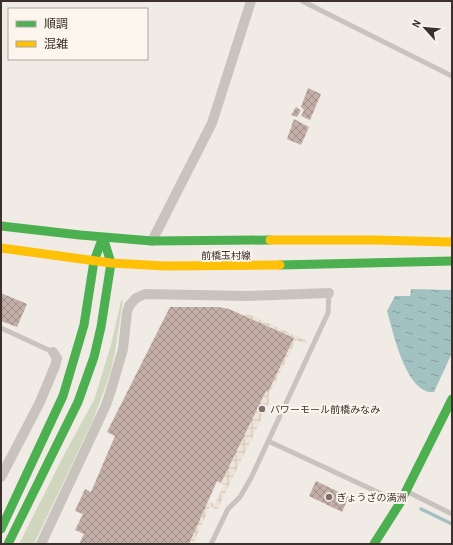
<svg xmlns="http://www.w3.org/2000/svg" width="453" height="545" font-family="'Archivo Narrow','Noto Sans JP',sans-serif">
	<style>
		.grass { fill: #d1d6bf }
		.plaza { fill: url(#plaza-grid) }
		.water { fill: url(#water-ripples) }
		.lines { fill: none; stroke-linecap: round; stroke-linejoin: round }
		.stream { stroke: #a1c2c1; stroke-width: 3.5 }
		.building { fill: url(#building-cross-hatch) }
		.lane { stroke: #c9c3be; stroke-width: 5 }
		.street { stroke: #c9c3be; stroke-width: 10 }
		.fast { stroke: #4caf50; stroke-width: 9 }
		.slow { stroke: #ffc107; stroke-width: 9 }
		.poi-dot { fill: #7a716c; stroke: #fbf5ee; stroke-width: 1.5 }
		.labels { text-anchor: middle; stroke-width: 4; stroke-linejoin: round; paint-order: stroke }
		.street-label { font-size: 10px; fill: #3b302b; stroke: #fbf5ee }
		.poi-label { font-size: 10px; fill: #3b302b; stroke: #fbf5ee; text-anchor: start }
	</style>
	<defs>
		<pattern id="plaza-grid" width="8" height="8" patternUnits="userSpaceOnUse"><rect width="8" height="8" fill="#eee3d5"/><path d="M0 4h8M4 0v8" fill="none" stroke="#cdc3b7"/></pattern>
		<pattern id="water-ripples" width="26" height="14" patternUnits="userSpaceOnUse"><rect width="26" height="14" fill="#a1c2c1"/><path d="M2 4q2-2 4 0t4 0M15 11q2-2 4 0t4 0" fill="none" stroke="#849e9d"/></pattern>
		<pattern id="building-cross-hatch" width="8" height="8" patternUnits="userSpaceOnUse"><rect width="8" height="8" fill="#c3afa7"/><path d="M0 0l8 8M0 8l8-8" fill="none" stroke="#a08f88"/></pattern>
	</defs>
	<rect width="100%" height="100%" fill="#f0ebe5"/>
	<path class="grass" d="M123 299 115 352 111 370 105 388 93 420 34 544H19L65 453 94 400 111 345 121 301Z"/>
	<path class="plaza" d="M246 313 307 341 306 344 296 340 268 397 271 399 217 510 210 506 193 544H189L208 501 215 504 224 485 221 483 266 391 268 392 294 339 245 316Z"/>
	<path class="water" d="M411 289 452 290V353L434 392C406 395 393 331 387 311L395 296H410Z"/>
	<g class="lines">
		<path class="stream" d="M421 509 452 524"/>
	</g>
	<path class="building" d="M308 88 321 94 310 120 301 116 304 110 301 107Z
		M296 107 301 110 297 117 291 115Z
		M294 119 309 127 301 145 287 139Z
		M1 293 27 304 17 327 1 321Z
		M170 307H218L229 309 294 338 268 392 266 391 221 483 217 481 189 544H79L84 534 75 530 83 514 75 511 85 489 91 492 115 436 107 432Z
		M316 481 349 497 342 512 309 496Z"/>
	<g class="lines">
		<path class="lane" d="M302 1 452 76
			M1 328 53 352
			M268 441 399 502
			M406 491 452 514
			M211 544 228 509 240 497 251 478 328 313 329 293"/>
		<path class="street" d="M152 241 212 123 251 1
			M1 477 40 402 55 366 57 358 53 352
			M41 544 106 405 111 390 123 349 127 312 129 306 136 298 145 294 247 296 329 293"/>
		<path class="fast" d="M1 226 80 235 152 241 270 240
			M280 265 452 261
			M1 529 63 396 84 325 94 261 103 237
			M8 544 78 402 94 357 101 327 111 263 103 237
			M374 544 400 503 452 399"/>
		<path class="slow" d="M270 240H374L452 242
			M1 248 111 263 165 266 280 265"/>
	</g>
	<g class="poi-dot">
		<circle cx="262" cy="409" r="4"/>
		<circle cx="329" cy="497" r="4"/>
	</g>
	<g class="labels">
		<g class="street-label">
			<text x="226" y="259">前橋玉村線</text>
		</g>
		<g class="poi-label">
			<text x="270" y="413">パワーモール前橋みなみ</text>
			<text x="337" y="501">ぎょうざの満洲</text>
		</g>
	</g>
	<rect width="453" height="545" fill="none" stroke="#3b302b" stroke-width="4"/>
	<rect x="8" y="8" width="140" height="52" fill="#fbf5ee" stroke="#aea6a0"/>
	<rect x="16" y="21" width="20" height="6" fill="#4caf50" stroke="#aea6a0"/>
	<text x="44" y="28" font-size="12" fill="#3b302b">順調</text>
	<rect x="16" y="41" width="20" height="6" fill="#ffc107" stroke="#aea6a0"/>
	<text x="44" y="48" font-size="12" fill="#3b302b">混雑</text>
	<g transform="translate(425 28) rotate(297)" stroke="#fbf5ee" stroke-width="3" paint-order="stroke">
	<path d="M0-3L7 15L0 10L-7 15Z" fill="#3b302b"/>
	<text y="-6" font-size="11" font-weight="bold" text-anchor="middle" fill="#3b302b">N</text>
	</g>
</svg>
